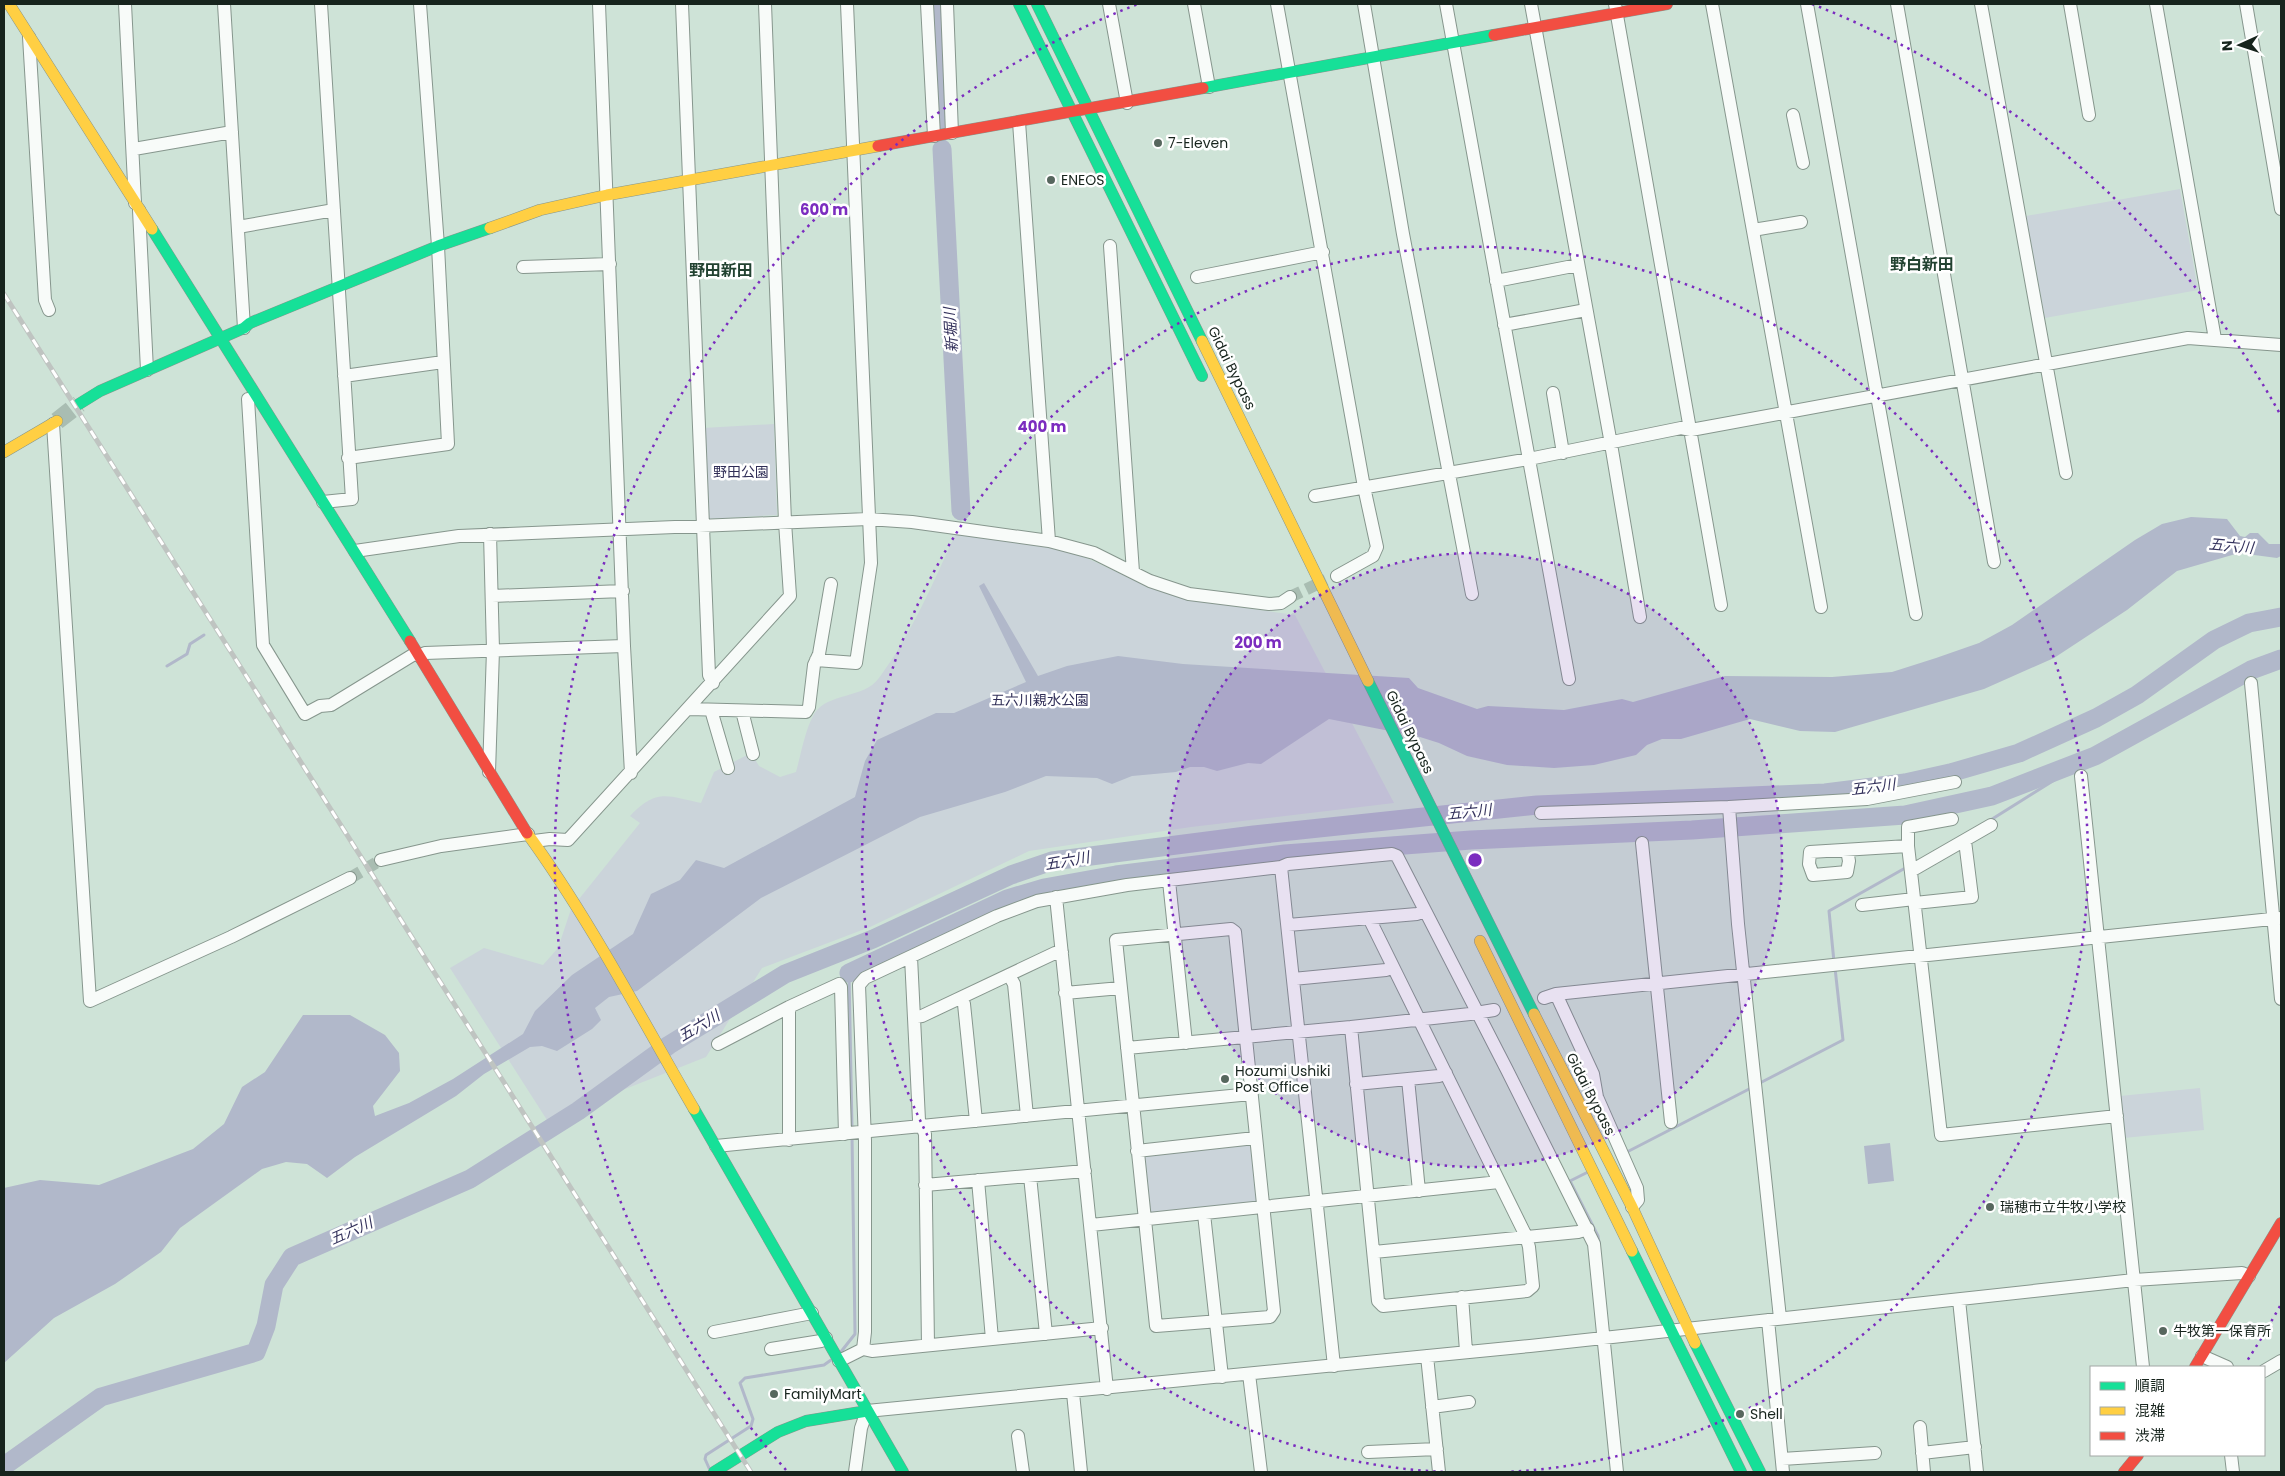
<svg xmlns="http://www.w3.org/2000/svg" width="2285" height="1476" font-family="Poppins,'Noto Sans JP',sans-serif">
	<style>
		.green { fill: #cbd4da }
		.water { fill: #b1b8ca }
		.lines { fill: none; stroke-linecap: round; stroke-linejoin: round }
		.stream { stroke: #b1b8ca; stroke-width: 3 }
		.river { stroke: #b1b8ca; stroke-width: 19 }
		.street-tunnel { stroke: #a9bdb2; stroke-width: 12; stroke-dasharray: 12 6; stroke-linecap: butt }
		.secondary-tunnel { stroke: #a9bdb2; stroke-width: 18; stroke-dasharray: 18 9; stroke-linecap: butt }
		.street-casing { stroke: #86968d; stroke-width: 14 }
		.fast-casing { stroke: #86968d; stroke-width: 12 }
		.slow-casing { stroke: #86968d; stroke-width: 12 }
		.jam-casing { stroke: #86968d; stroke-width: 12 }
		.street { stroke: #f8fbf9; stroke-width: 12 }
		.fast { stroke: #16e098; stroke-width: 11 }
		.slow { stroke: #ffcf43; stroke-width: 11 }
		.jam { stroke: #f24e42; stroke-width: 11 }
		.rail-casing { stroke: #bfc4c1; stroke-width: 5 }
		.rail { stroke: #fff; stroke-width: 3; stroke-dasharray: 9; stroke-linecap: butt }
		.ring { fill: none; stroke: #7b2cbf; stroke-width: 2.5; stroke-dasharray: 2.5 5 }
		.poi-dot { fill: #57675e; stroke: #fff; stroke-width: 2 }
		.labels { text-anchor: middle; stroke-width: 5; stroke-linejoin: round; paint-order: stroke }
		.poi-label { font-size: 14px; fill: #17241d; stroke: #fff; text-anchor: start }
		.street-label { font-size: 14px; fill: #17241d; stroke: #fff }
		.park-label { font-size: 14px; fill: #302e57; stroke: #fff }
		.water-label { font-size: 15px; font-style: italic; fill: #34325c; stroke: #fff }
		.quarter-label { font-size: 16px; font-weight: bold; fill: #224231; stroke: #fff }
		.centre { fill: #7b2cbf; stroke: #fff; stroke-width: 2.5 }
		.ring-label { font-size: 15px; text-anchor: middle; font-weight: bold; fill: #7b2cbf; stroke: #fff; stroke-width: 5; stroke-linejoin: round; paint-order: stroke }
	</style>
	<rect width="100%" height="100%" fill="#cee3d7"/>
	<path class="green" d="M2180 189 2198 290 2045 318 2026 216Z
		M774 424 777 515 708 519 703 428Z
		M956 533 1065 548 1145 585 1190 600 1295 615 1394 803 1191 827 1029 851 870 927 762 968 706 1057 547 1120 450 968 484 948 543 965 558 948 571 909 640 823 630 816C657 788 667 796 701 803L714 772 751 753 759 766 780 777 796 772C801 754 805 730 814 714 828 692 864 699 879 678 912 633 933 583 956 533Z
		M2200 1088 2204 1130 2124 1138 2120 1096Z
		M1247 1143 1253 1146 1257 1200 1254 1204 1151 1215 1149 1212 1143 1157 1148 1153Z"/>
	<path class="water" d="M2191 517 2227 519 2240 536 2245 537 2250 533H2258L2269 544H2281V556L2277 558 2239 553 2177 571 2127 610 2054 658 1984 689 1835 732 1800 731 1750 719 1681 739H1662L1647 745 1636 755 1594 765 1554 768 1507 765 1467 756 1439 743 1420 737 1329 719 1261 764 1248 763 1217 771 1204 767H1190L1176 772 1132 776 1112 784 1097 778 1046 776 1005 792 920 817 761 898 637 991 609 997 595 1008 601 1020 592 1029 557 1051 542 1046 530 1047 484 1074 456 1096 355 1157 327 1178 307 1164 286 1162 262 1169 180 1228 161 1252 115 1284 54 1318 4 1363V1188L40 1180 99 1185 193 1149 224 1124 242 1087 265 1072 303 1015H350L385 1035 399 1053 400 1071 373 1106 375 1116 409 1103 453 1079 523 1034 535 1011 572 975 633 934 651 894 680 880 696 860 724 868 855 797 865 761 877 740 936 713H954L1026 682 979 586 984 583 1038 676 1067 666 1118 656 1183 664 1409 678 1418 688 1477 709 1488 706 1564 710 1622 699 1633 702 1725 676 1832 677 1892 672 1936 658 1979 643 2012 625 2135 540 2162 524Z
		M1890 1143 1894 1181 1868 1184 1864 1146Z"/>
	<g class="lines">
		<path class="stream" d="M167 666 187 654 190 644 204 635
			M1989 821 2056 779 2054 773
			M1834 962 1829 911 1907 867
			M849 973 852 1129
			M1758 1084 1843 1040 1835 968
			M1625 1153 1753 1087
			M1586 1173 1570 1181 1598 1236 1599 1243
			M840 1353 855 1334 852 1135
			M709 1468 705 1459 706 1455 751 1426 753 1419 740 1383 745 1378 824 1365 831 1360"/>
		<path class="river" d="M938 4 942 123
			M942 149 961 511
			M849 973 1007 899 1044 888 1116 875 1285 854 1471 840 1692 830 1905 815 1992 796 2095 756 2251 670 2281 659
			M4 1466 101 1397 256 1352 266 1326 274 1285 292 1257 470 1179 578 1111 669 1045 785 974 873 939 1011 875 1052 861 1254 835 1537 805 1825 793 1905 783 1950 773 2019 753 2096 718 2137 695 2214 640 2249 623 2281 617"/>
		<path class="street-tunnel" d="M1290 597 1326 580
			M350 878 381 860"/>
		<path class="secondary-tunnel" d="M57 421 79 404"/>
		<g class="street-casing">
			<path id="street" d="M125 4 135 203
				M224 4 244 328
				M321 4 352 499 323 502
				M599 4 624 646 631 773
				M682 4 709 675 713 683
				M927 4 934 136
				M947 4 952 133
				M1109 4 1127 103
				M1194 4 1209 87
				M1277 4 1364 487 1377 547 1373 556 1337 576
				M1364 4 1403 234 1472 594
				M1446 4 1569 679
				M1531 4 1611 444 1640 617
				M1615 4 1721 605
				M1712 4 1821 607
				M1807 4 1916 614
				M1897 4 1994 562
				M1981 4 2066 473
				M2070 4 2089 115
				M2156 4 2215 339
				M2246 4 2281 209
				M29 37 45 300 49 310
				M1793 115 1803 163
				M1019 122 1049 541
				M134 149 232 132
				M139 210 147 370
				M238 227 334 210
				M1753 230 1801 222
				M1110 246 1133 572
				M523 267 610 264
				M1197 277 1323 252
				M1496 281 1578 265
				M1504 325 1586 310
				M344 376 443 362
				M1553 393 1563 453
				M248 399 263 645 305 714 320 706 331 705 416 653
				M53 424 90 1001 231 937 350 878
				M348 458 448 444 438 246 420 4
				M1315 496 1529 459 1681 428 1691 430 2188 338 2281 345
				M355 551 459 536 868 519 912 522 1049 541 1094 553 1150 581 1189 594 1269 604 1281 603 1290 597
				M492 596 623 591
				M419 656 425 653 624 646
				M816 660 856 663 871 563 847 4
				M2251 683 2281 999
				M689 709 806 712 809 707 814 665 819 654 831 584
				M711 710 728 768
				M742 711 753 754
				M489 772 493 650 490 534
				M2081 776 2143 1367
				M1729 807 1738 924 1780 1318
				M1541 813 1729 807 1867 799 1955 782
				M534 841 550 839 568 840 790 596 785 522 765 4
				M1642 843 1671 1122
				M1908 846 1941 1135 2117 1116
				M1847 850 1849 861 1847 872 1813 875 1809 864 1810 852 1908 846V827L1952 819
				M381 860 441 846 528 834
				M1281 867 1334 1366
				M1911 871 1991 825
				M1169 881 1186 1043
				M1056 897 1107 1389
				M1915 903 1972 897 1965 841
				M1862 905 1914 899
				M1288 925 1417 914 1425 911
				M1231 929 1235 932 1274 1311 1270 1317 1156 1326 1116 940Z
				M911 957 919 1120 925 1134 928 1345
				M1009 975 1014 984 1027 1116
				M1293 979 1386 970 1393 967
				M1065 993 1121 988
				M1556 994 1593 1074 1597 1097 1637 1188 1638 1200 1632 1207
				M961 998 964 1004 976 1121
				M1544 998 1556 994 2281 918
				M915 1017 922 1016 1055 953 1062 952
				M1351 1027 1378 1301 1383 1306 1527 1291 1533 1286 1529 1247 1526 1236 1369 918
				M718 1044 789 1007
				M1127 1048 1351 1027 1470 1014 1494 1010
				M1408 1079 1419 1191
				M1356 1084 1439 1076 1446 1073
				M789 1140V1007L839 984 841 987 845 1134
				M716 1146 1251 1094
				M1137 1151 1255 1138
				M1030 1176 1046 1334
				M978 1180 992 1339
				M925 1185 1085 1171
				M1204 1214 1222 1377
				M1091 1225 1499 1182
				M1374 1252 1578 1232 1588 1229
				M1462 1297 1466 1351
				M1959 1300 1977 1472
				M1768 1320 1783 1472
				M714 1332 812 1313
				M771 1349 821 1341 826 1338
				M863 1349 865 1332V1141L859 985 865 978 997 916 1037 901 1127 885 1281 867 1288 864 1392 854 1397 856 1507 1070 1594 1244 1617 1472
				M1427 1356 1439 1472
				M2202 1356 2227 1367
				M839 1361 863 1349 872 1351 1102 1328
				M2264 1371 2281 1361
				M1249 1374 1261 1472
				M1073 1393 1081 1472
				M1432 1407 1469 1402
				M1920 1427 1924 1472
				M1018 1436 1023 1472
				M1368 1452 1437 1449
				M1922 1453 1975 1447
				M2231 1455 2233 1472
				M1782 1459 1875 1453
				M855 1472 861 1428 867 1411 1530 1346 2134 1280 2242 1273 2249 1276"/>
		</g>
		<g class="fast-casing">
			<path id="fast" d="M1019 4 1202 376
				M1037 4 1202 341
				M1203 88 1494 35
				M152 229 410 641
				M79 404 100 391 244 328 250 323 438 246 490 228
				M1368 681 1534 1014
				M694 1109 903 1472
				M1632 1251 1741 1472
				M1695 1343 1760 1472
				M714 1472 778 1432 806 1421 867 1411"/>
		</g>
		<g class="slow-casing">
			<path id="slow" d="M9 4 152 229
				M490 228 540 210 607 195 878 146
				M1202 341 1368 681
				M4 452 57 421
				M527 833C590 920 640 1016 694 1109
				M1480 941 1632 1251
				M1534 1014 1632 1207 1695 1343"/>
		</g>
		<g class="jam-casing">
			<path id="jam" d="M1494 35 1667 4
				M878 146 1203 88
				M410 641 527 833
				M2195 1367 2281 1223
				M2124 1472 2138 1455"/>
		</g>
		<use href="#street" class="street"/>
		<use href="#fast" class="fast"/>
		<use href="#slow" class="slow"/>
		<use href="#jam" class="jam"/>
		<g class="rail-casing">
			<path id="rail" d="M4 294 751 1472"/>
		</g>
		<use href="#rail" class="rail"/>
	</g>
	<circle cx="1475" cy="860" r="307" fill="#7b2cbf" fill-opacity=".12"/>
	<g class="ring">
		<circle cx="1475" cy="860" r="307"/>
		<path d="M1443 1472A613 613 0 1 1 1507 1472"/>
		<path d="M2280 1306A920 920 0 0 1 2247 1361M786 1470A920 920 0 0 1 1138 4M1812 4A920 920 0 0 1 2280 414"/>
	</g>
	<g class="poi-dot">
		<circle cx="1158" cy="143" r="5"/>
		<circle cx="1051" cy="180" r="5"/>
		<circle cx="1225" cy="1079" r="5"/>
		<circle cx="1990" cy="1207" r="5"/>
		<circle cx="2163" cy="1331" r="5"/>
		<circle cx="774" cy="1394" r="5"/>
		<circle cx="1740" cy="1414" r="5"/>
	</g>
	<g class="labels">
		<g class="poi-label">
			<text x="1168" y="148">7-Eleven</text>
			<text x="1061" y="185">ENEOS</text>
			<text x="1235" y="1076">Hozumi Ushiki<tspan x="1235" dy="16">Post Office</tspan></text>
			<text x="2000" y="1212">瑞穂市立牛牧小学校</text>
			<text x="2173" y="1336">牛牧第一保育所</text>
			<text x="784" y="1399">FamilyMart</text>
			<text x="1750" y="1419">Shell</text>
		</g>
		<g class="street-label">
			<text transform="translate(1232 368) rotate(64)" y="5">Gidai Bypass</text>
			<text transform="translate(1410 732) rotate(64)" y="5">Gidai Bypass</text>
			<text transform="translate(1591 1094) rotate(63)" y="5">Gidai Bypass</text>
		</g>
		<g class="park-label">
			<text x="741" y="477">野田公園</text>
			<text x="1040" y="705">五六川親水公園</text>
		</g>
		<g class="water-label">
			<text transform="translate(951 330) rotate(-93)" y="5">新堀川</text>
			<text transform="translate(2231 546) rotate(5)" y="5">五六川</text>
			<text transform="translate(1873 787) rotate(-7)" y="5">五六川</text>
			<text transform="translate(1469 812) rotate(-6)" y="5">五六川</text>
			<text transform="translate(1067 861) rotate(-10)" y="5">五六川</text>
			<text transform="translate(699 1026) rotate(-31)" y="5">五六川</text>
			<text transform="translate(351 1231) rotate(-24)" y="5">五六川</text>
		</g>
		<g class="quarter-label">
			<text x="1922" y="270">野白新田</text>
			<text x="721" y="276">野田新田</text>
		</g>
	</g>
	<circle cx="1475" cy="860" r="8" class="centre"/>
	<g class="ring-label">
		<text x="824" y="215">600 m</text>
		<text x="1042" y="432">400 m</text>
		<text x="1258" y="648">200 m</text>
	</g>
	<rect width="2285" height="1476" fill="none" stroke="#17241d" stroke-width="10"/>
	<rect x="2090" y="1366" width="175" height="90" fill="#ffffff" stroke="#a2a7a5"/>
	<rect x="2100" y="1382" width="25" height="8" fill="#16e098" stroke="#a2a7a5"/>
	<text x="2135" y="1391" font-size="15" fill="#17241d">順調</text>
	<rect x="2100" y="1407" width="25" height="8" fill="#ffcf43" stroke="#a2a7a5"/>
	<text x="2135" y="1416" font-size="15" fill="#17241d">混雑</text>
	<rect x="2100" y="1432" width="25" height="8" fill="#f24e42" stroke="#a2a7a5"/>
	<text x="2135" y="1441" font-size="15" fill="#17241d">渋滞</text>
	<g transform="translate(2240 45) rotate(267)" stroke="#ffffff" stroke-width="4" paint-order="stroke">
	<path d="M0-4L9 19L0 12L-9 19Z" fill="#17241d"/>
	<text y="-8" font-size="14" font-weight="bold" text-anchor="middle" fill="#17241d">N</text>
	</g>
</svg>
